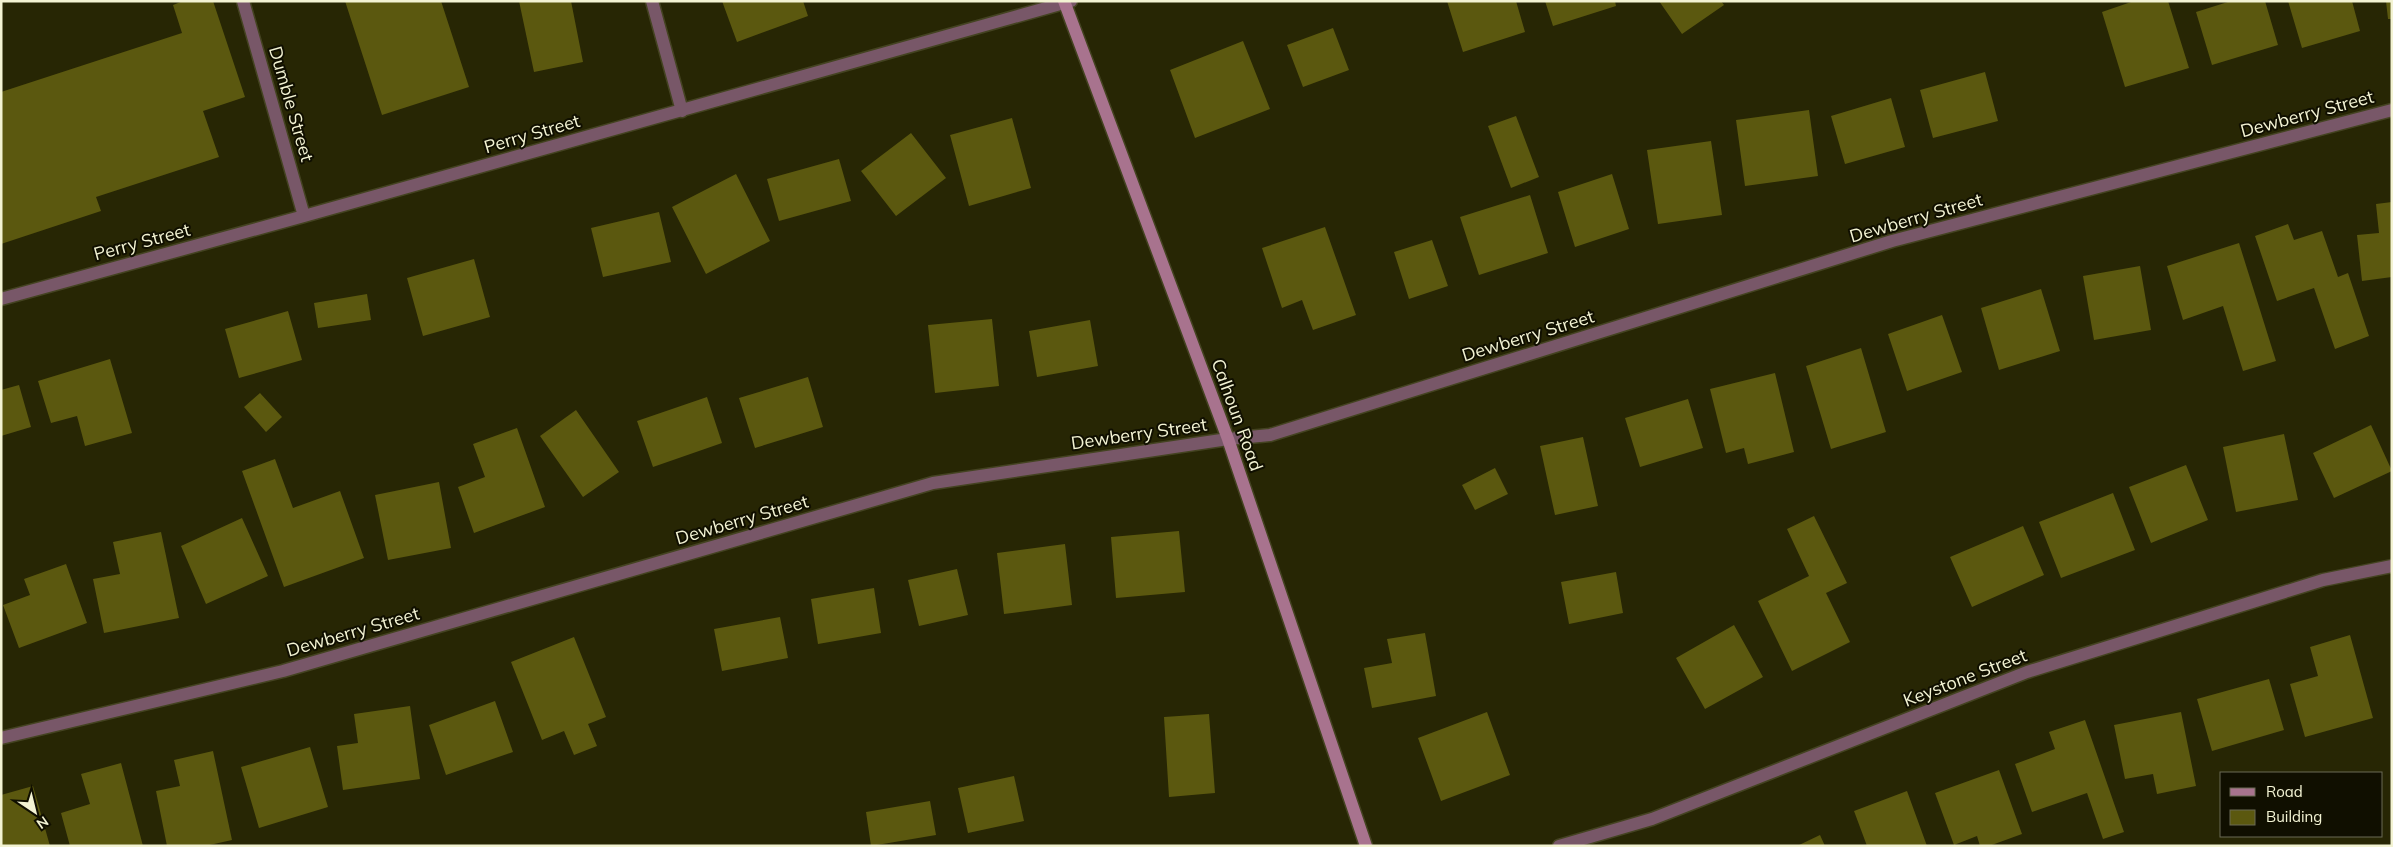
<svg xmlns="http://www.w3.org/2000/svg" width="2393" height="847" font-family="Mulish,sans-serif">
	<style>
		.building { fill: #5b580f }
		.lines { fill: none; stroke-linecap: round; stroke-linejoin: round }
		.street-casing { stroke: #444321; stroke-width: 15 }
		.secondary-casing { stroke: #444321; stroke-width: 15 }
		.street { stroke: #785768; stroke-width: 12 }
		.secondary { stroke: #a8738e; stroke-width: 12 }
		.labels { text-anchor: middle; stroke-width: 4; stroke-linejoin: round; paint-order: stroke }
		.street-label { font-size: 18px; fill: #f3f3d3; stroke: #100f00 }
	</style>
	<rect width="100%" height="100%" fill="#272604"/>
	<path class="building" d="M183 1H213L245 97 203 111 219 157 96 197 101 211 1 244V92L182 33 173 5Z
		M345 1H441L469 87 382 115Z
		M519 1H571L583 62 534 72Z
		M722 1H803L808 16 737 42Z
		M1447 1H1516L1525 32 1463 52Z
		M1545 1H1615L1616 6 1553 26Z
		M1659 1H1721L1724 5 1682 34Z
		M2134 1H2168L2189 68 2125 87 2102 12Z
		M2231 1H2265L2278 45 2212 65 2196 12Z
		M2288 1H2352L2360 31 2302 48Z
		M2386 1H2392V19H2388Z
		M1333 28 1349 70 1303 87 1287 45Z
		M1243 41 1270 109 1195 138 1170 70Z
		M1985 72 1998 121 1933 138 1920 90Z
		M1891 98 1905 147 1845 164 1831 116Z
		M1809 110 1818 176 1745 186 1736 120Z
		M1516 116 1539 177 1511 188 1488 126Z
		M1012 118 1031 188 969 206 950 135Z
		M911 133 946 178 896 216 861 171Z
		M1711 141 1722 215 1658 224 1647 150Z
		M839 159 851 201 779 221 767 179Z
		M736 174 770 241 706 274 672 207Z
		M1612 174 1629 229 1575 247 1558 192Z
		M1530 195 1548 253 1479 275 1460 217Z
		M2392 202V277L2362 281 2357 235 2379 233 2376 204Z
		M659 212 671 262 603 277 591 228Z
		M2288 224 2294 240 2322 231 2338 277 2348 273 2369 336 2335 349 2314 288 2277 301 2255 236Z
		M1325 227 1356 315 1313 330 1302 300 1282 308 1262 248Z
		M1432 240 1448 286 1409 299 1394 252Z
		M2239 243 2276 361 2243 371 2223 306 2183 320 2167 266Z
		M474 259 490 317 423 336 407 278Z
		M2140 266 2151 330 2094 340 2083 276Z
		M2041 289 2060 351 1999 370 1981 308Z
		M367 294 371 320 318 328 314 303Z
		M288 311 302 360 239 378 225 329Z
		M1942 315 1962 372 1907 391 1888 334Z
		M992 319 999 386 935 393 928 325Z
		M1090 320 1098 366 1037 377 1029 331Z
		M1861 348 1886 432 1831 449 1806 366Z
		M110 359 132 433 85 446 77 416 51 423 38 381Z
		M1775 373 1794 452 1748 464 1744 448 1726 453 1710 389Z
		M808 377 823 427 755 448 739 398Z
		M19 385 31 427 1 436V390Z
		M260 393 282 417 266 432 244 407Z
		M707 397 722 443 653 467 637 421Z
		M1688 399 1703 448 1640 467 1625 418Z
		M576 410 619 472 583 497 540 436Z
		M2371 425 2392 471 2334 498 2313 453Z
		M517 428 545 507 474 533 458 487 485 477 473 444Z
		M2284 434 2298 500 2236 512 2223 447Z
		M1583 437 1598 506 1555 515 1540 446Z
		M275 459 293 508 340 491 364 558 284 587 242 471Z
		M2186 465 2208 520 2151 543 2129 487Z
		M1495 468 1508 494 1475 510 1462 485Z
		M439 482 451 548 388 560 375 495Z
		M2113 493 2135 550 2061 578 2039 522Z
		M1814 516 1847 583 1826 593 1850 642 1792 671 1758 601 1809 576 1787 529Z
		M242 518 268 576 206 604 181 546Z
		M2023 526 2044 575 1972 607 1950 557Z
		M1179 531 1185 592 1116 598 1111 537Z
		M161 532 179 618 104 633 93 579 120 574 113 542Z
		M1065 544 1072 605 1004 614 997 553Z
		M66 564 87 623 19 648 3 605 30 595 24 579Z
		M957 569 968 615 919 626 908 580Z
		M1616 572 1623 613 1569 624 1561 582Z
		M874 588 881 633 818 644 811 599Z
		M780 617 788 658 722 671 714 629Z
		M1734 625 1763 677 1705 709 1676 658Z
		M1425 633 1436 696 1372 708 1364 668 1392 663 1387 639Z
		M2350 635 2373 718 2305 737 2290 684 2318 676 2310 647Z
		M574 637 606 717 588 724 597 746 574 755 564 731 542 740 511 662Z
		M2269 679 2284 730 2212 751 2197 699Z
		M495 701 513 752 446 775 429 725Z
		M410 706 420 779 343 790 337 746 358 743 354 714Z
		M1487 712 1510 775 1441 801 1418 738Z
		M2181 712 2196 786 2157 794 2153 774 2125 779 2114 725Z
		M1209 714 1215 793 1169 797 1164 717Z
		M2085 720 2124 832 2103 839 2087 793 2032 812 2015 764 2055 749 2049 732Z
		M310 747 328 807 259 828 241 767Z
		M213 751 232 840 205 846H167L156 791 180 786 174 760Z
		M121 763 143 846H70L61 813 90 804 81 774Z
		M1999 770 2022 834 1989 846H1980L1977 836 1954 845 1935 793Z
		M1014 776 1024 821 968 833 958 788Z
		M33 786 50 846H1V795Z
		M1907 791 1927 846H1867L1854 811Z
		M930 801 936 835 871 846 866 812Z
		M1820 835 1825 846H1797Z"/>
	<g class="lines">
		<g class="street-casing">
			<path id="street" d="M243 1 304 216
				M652 1 682 111
				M1 299 304 216 1071 1
				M1 738 283 671 933 483 1228 439 1270 435 1892 241 2392 110
				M1559 846 1652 819 2027 672 2323 580 2392 566"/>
		</g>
		<g class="secondary-casing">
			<path id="secondary" d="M1064 1 1228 439 1366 846"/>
		</g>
		<use href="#street" class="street"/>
		<use href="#secondary" class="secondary"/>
	</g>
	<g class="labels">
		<g class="street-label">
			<text transform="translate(291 104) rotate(74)" y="6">Dumble Street</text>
			<text transform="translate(2307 114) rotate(-15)" y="6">Dewberry Street</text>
			<text transform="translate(532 134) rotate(-16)" y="6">Perry Street</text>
			<text transform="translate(1916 218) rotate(-16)" y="6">Dewberry Street</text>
			<text transform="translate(142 242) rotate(-15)" y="6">Perry Street</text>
			<text transform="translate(1528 336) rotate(-17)" y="6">Dewberry Street</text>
			<text transform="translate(1237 415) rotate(70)" y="6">Calhoun Road</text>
			<text transform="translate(1139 434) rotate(-8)" y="6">Dewberry Street</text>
			<text transform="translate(742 520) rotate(-16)" y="6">Dewberry Street</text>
			<text transform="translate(353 632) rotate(-16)" y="6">Dewberry Street</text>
			<text transform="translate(1965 678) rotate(-21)" y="6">Keystone Street</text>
		</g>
	</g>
	<rect width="2393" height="847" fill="none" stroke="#f3f3d3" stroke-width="5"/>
	<rect x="2220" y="772" width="162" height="65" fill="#100f00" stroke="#6b6a54"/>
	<rect x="2230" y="788" width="25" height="8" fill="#a8738e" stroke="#6b6a54"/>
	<text x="2266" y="797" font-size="15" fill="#f3f3d3">Road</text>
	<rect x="2230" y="810" width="25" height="15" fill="#5b580f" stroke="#6b6a54"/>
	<text x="2266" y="822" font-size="15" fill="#f3f3d3">Building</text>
	<g transform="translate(35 812) rotate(145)" stroke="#100f00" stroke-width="4" paint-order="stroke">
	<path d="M0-4L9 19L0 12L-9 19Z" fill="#f3f3d3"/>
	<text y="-8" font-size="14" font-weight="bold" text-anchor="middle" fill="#f3f3d3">N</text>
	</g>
</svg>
